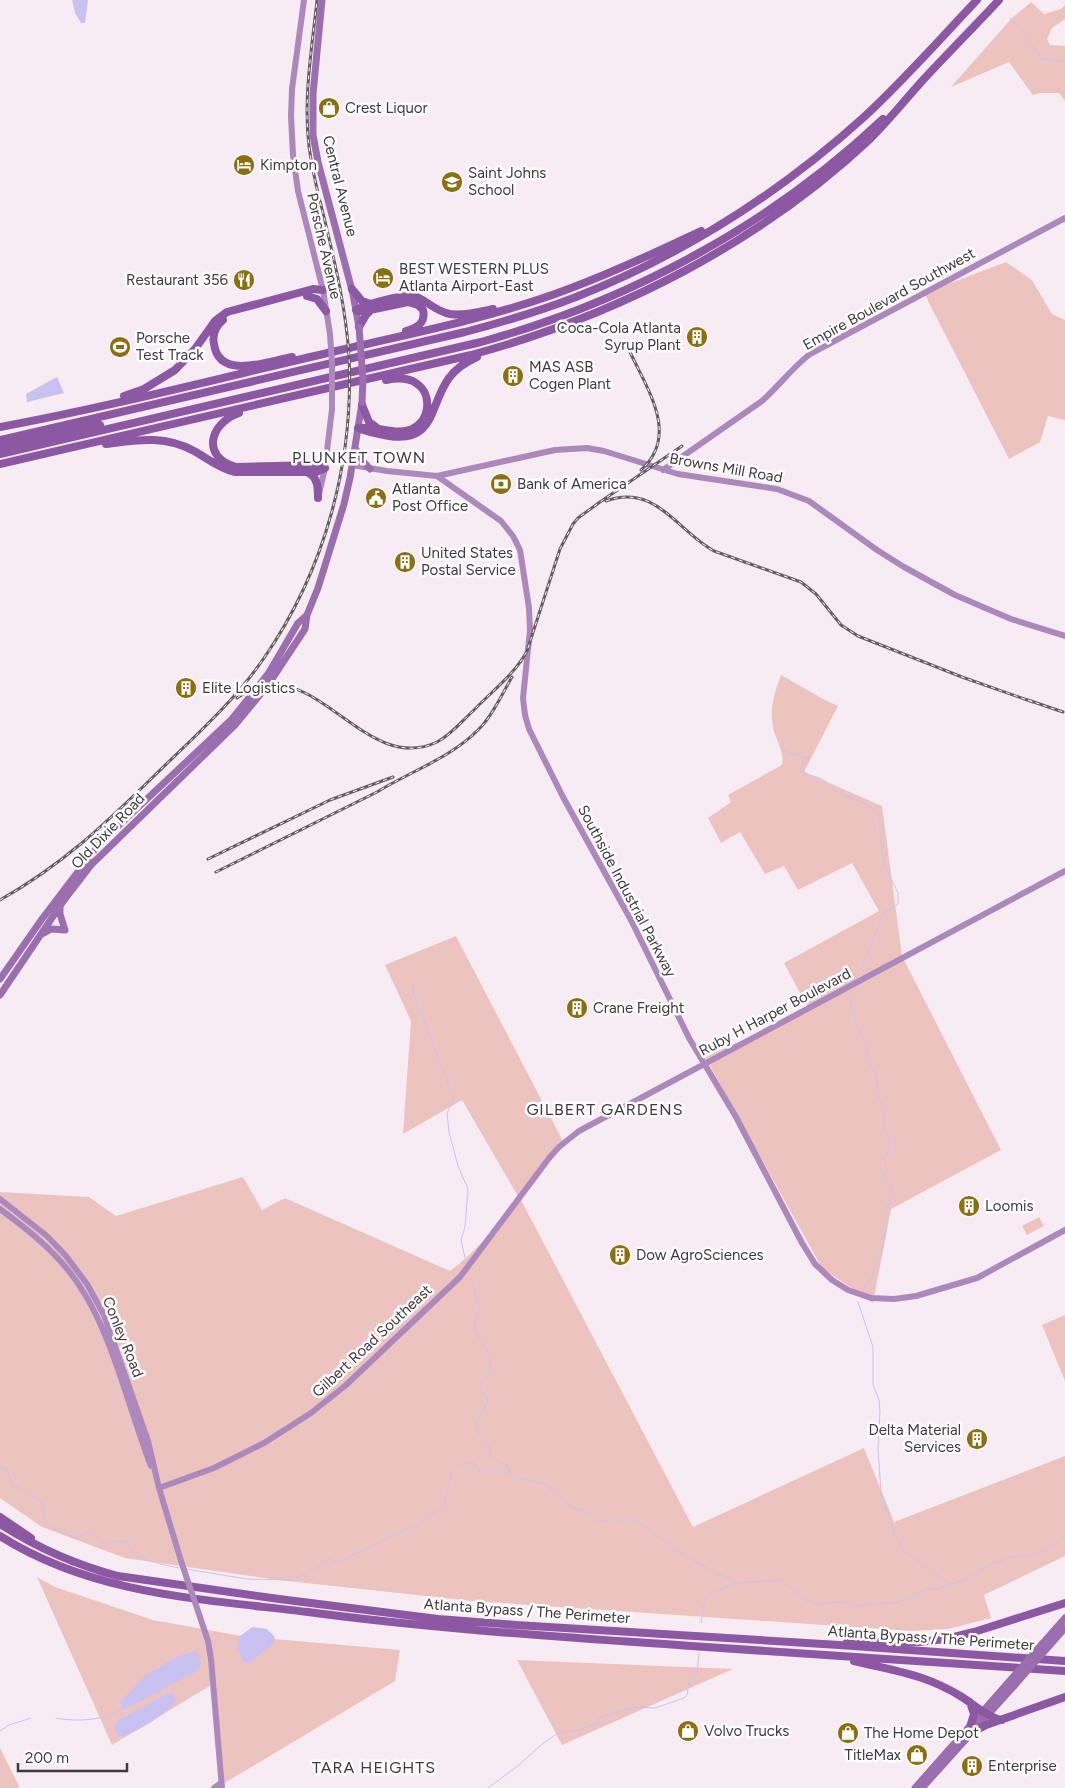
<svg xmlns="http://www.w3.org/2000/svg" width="1065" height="1788" font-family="Figtree,sans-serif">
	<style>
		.green { fill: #edc3c0 }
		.water { fill: #c9c2f1 }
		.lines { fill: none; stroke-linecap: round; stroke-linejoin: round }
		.stream { stroke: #c9c2f1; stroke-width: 1 }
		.secondary { stroke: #ac88bd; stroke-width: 6 }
		.primary { stroke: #9b6eaf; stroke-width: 7 }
		.highway { stroke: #8c58a3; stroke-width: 8 }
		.rail-casing { stroke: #635d61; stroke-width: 3 }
		.rail { stroke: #fffcfe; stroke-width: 1; stroke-dasharray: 4; stroke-linecap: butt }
		.secondary-bridge { stroke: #ac88bd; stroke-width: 6 }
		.primary-bridge { stroke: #9b6eaf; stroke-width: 7 }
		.labels { text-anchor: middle; stroke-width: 5; stroke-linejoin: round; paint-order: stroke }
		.poi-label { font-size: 15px; fill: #3e3a3d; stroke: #fffcfe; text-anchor: start }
		.street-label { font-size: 15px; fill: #3e3a3d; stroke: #fffcfe }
		.neighbourhood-label { font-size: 16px; letter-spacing: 1px; fill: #3e3a3d; stroke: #fffcfe }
	</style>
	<rect width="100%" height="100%" fill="#f8ecf4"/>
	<path class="green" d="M1031 2 1044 14 1061 9 1065 5V19L1052 28 1047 39 1050 45 1065 46V101L1059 93H1040L1033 95 1009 62 951 87 1011 19Z
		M1006 262 1032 280 1052 314 1065 320V420L1048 416 1040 442 1009 459 924 293Z
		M781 675 825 700 838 706 804 772 882 806 902 956 1001 1150 891 1209 873 1303 822 1268 705 1057 768 1029 808 1008 784 963 879 911 852 863 798 890 784 866 765 874 740 832 721 843 708 818 731 802 728 795 782 765C785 752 775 739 773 727 769 709 775 691 781 675Z
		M456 936 564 1143 520 1198 693 1527 864 1448 894 1522 1065 1456V1556L984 1595 991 1618 948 1629 911 1631 472 1601 278 1580 125 1558 42 1527 0 1498V1192L89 1197 116 1216 243 1177 262 1210 285 1198 450 1271C479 1249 497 1226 519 1198L462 1100 403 1134 411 1021 385 965Z
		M1039 1217 1044 1226 1027 1235 1022 1226Z
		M1065 1315V1381L1042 1325Z
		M37 1577 55 1587 153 1620 241 1636 400 1650 395 1681 223 1784 213 1684 112 1745Z
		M517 1660 733 1669 562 1745Z
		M0 1748 20 1788H0Z"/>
	<path class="water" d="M72 0H88L85 23H81L75 13Z
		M57 377 64 393 27 402 26 394Z
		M252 1627 267 1629 275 1637 273 1644 249 1663 243 1661 237 1649 239 1637Z
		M195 1651 200 1656 201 1665 197 1671 126 1709H122L121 1701 145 1676 176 1657Z
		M168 1693H172L177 1699C170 1713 138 1731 122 1737L116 1734 115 1726 117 1721Z"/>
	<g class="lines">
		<path class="stream" d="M1010 18C1022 30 1032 45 1042 59L1065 61
			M782 750 807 758 801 769C808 777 814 775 822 779 828 782 832 788 838 792 849 799 873 803 878 815L884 864 898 893V904L889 910 884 912 862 967 847 982V983
			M417 981 412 988 415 998 453 1096V1101L447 1113 449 1132 458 1166 468 1189 465 1227 461 1240 466 1262
			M850 996 853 1015 866 1045 868 1061 876 1075 879 1097 885 1112 883 1128 889 1137 890 1142 888 1153 881 1161 880 1166 884 1176 890 1185 893 1195 886 1209V1231L882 1252 872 1277 864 1288
			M471 1277 478 1302 479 1311 474 1327 480 1339 490 1355V1372L480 1385C481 1392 487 1395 488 1402L478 1418 476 1424 478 1433 487 1442 490 1448V1453L493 1459 507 1465 511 1474
			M858 1302 873 1347V1385L879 1400 880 1411 878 1449 881 1492 885 1508 890 1518 894 1534 905 1552 949 1583
			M0 1468 7 1469 12 1484 39 1499 43 1506 44 1521 49 1526 73 1538 91 1531C107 1553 109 1536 128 1543 129 1546 131 1552 133 1554 138 1559 172 1567 180 1568
			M186 1569 247 1579 292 1580 312 1571 329 1559 338 1562 425 1521 430 1516 443 1507 452 1471C458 1464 464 1463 473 1462L480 1472 485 1473 503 1471 518 1478 545 1484 571 1507 587 1512 597 1522 629 1519 637 1521 675 1549 715 1573 731 1579 736 1583
			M701 1623 704 1604 706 1599 713 1592 736 1583 779 1580 788 1585 805 1600 815 1604 842 1602 858 1606 868 1604 895 1603 911 1598 925 1589H936L961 1581 994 1563 1015 1556H1031L1065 1538
			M56 1718C76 1722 105 1721 122 1708
			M0 1731 9 1725 31 1718
			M488 1788 519 1765 542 1744 558 1733 580 1730 588 1726 597 1724 599 1718 634 1707 655 1708 684 1698 687 1695 689 1681 697 1674 699 1653"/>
		<path class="secondary" d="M304 0 292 89 291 116 293 155 298 191 323 290 330 334
			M352 465 387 471 437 476 555 450 587 448 604 451 678 474 777 489 809 501 877 550 904 567 955 595 1011 619 1065 636
			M663 470 762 401C779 386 792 368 810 354L1065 218
			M437 476 501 521 513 536 520 550 529 608 530 630 523 698 525 715 529 729 563 797 632 922 689 1038 736 1117 802 1243 815 1264 832 1280 848 1290 871 1298 894 1299 916 1296 977 1278 1065 1230
			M319 494 325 468 332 409
			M0 1199 47 1236 66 1256 87 1284 104 1315 148 1441 159 1488 182 1564
			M0 1209C24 1227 49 1246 68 1270 111 1323 126 1402 151 1466
			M159 1488 214 1468 264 1443 311 1413 346 1385 460 1277 550 1157 559 1147 579 1131 1065 871
			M200 1617 208 1641 211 1659 222 1788
			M214 1788 221 1783"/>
		<path class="primary" d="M322 0 313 94V135L318 162 353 294 359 327
			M355 448 362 460 370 469
			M44 933 51 929 65 930 60 914V907
			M0 979 42 919 99 844 232 719 268 674 298 623 307 615
			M0 995 64 900 91 865 235 725 268 685 305 629 307 615 318 588 344 504 350 478 362 403
			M1042 1644 1065 1618
			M1050 1645 1065 1628
			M915 1788 1006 1685
			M922 1788 1014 1686"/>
		<path class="highway" d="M352 289 362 301 371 304
			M307 296 317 299 326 311
			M356 310C368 304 407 292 419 298 430 304 438 312 450 314 464 316 479 312 493 309
			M357 311H365L408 302 418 305 423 310C426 323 417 328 406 331
			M223 320C216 326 212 335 214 344 219 381 269 361 292 357
			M359 327 366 315 371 310
			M124 396 144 389 175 370 195 349 215 321 227 312 313 289 323 290
			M362 405 369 422 376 427
			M239 413C208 424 202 458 236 467L316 465 325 468
			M0 427C113 406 224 377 336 351 408 334 481 320 552 295 603 277 652 254 701 231
			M358 428C368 432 378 434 389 436 436 443 429 405 449 378 456 368 466 362 477 357
			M362 428C378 426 397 436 412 429 430 421 433 394 416 383 407 377 396 378 386 380
			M0 440 465 332C503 322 540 311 576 297 682 255 780 193 864 117 904 80 940 39 977 0
			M106 444C137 440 165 435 194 451 207 458 220 469 235 472H316L325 468
			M0 448 100 425
			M0 454 481 342C629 301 771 225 883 119
			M0 464 471 355C618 315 758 244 870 139 889 120 905 100 923 80 948 53 974 27 999 0
			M307 472C318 477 318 487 318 498
			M0 1517 31 1538
			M0 1524C36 1547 76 1565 118 1576L279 1599 438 1619 516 1625 839 1645 1065 1661
			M0 1536C93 1595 202 1599 308 1612 435 1629 563 1637 691 1646 816 1654 940 1663 1065 1671
			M847 1642H919L946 1639 974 1632 1065 1603
			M854 1661C895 1671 925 1674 962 1697 973 1704 990 1719 1002 1720
			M970 1702 974 1714 971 1724
			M973 1732 986 1725 1065 1697"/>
		<g class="rail-casing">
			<path id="rail" d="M630 352C647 389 680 435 641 470
				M606 501C656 483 677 531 714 551L801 582 816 594 841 625 858 636 962 677 1033 702
				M237 698C311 643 362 778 437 742 451 735 462 721 474 710 492 691 515 674 527 651L560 549 573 524 578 518 600 502 682 446
				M1028 700 1063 712
				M208 859 330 800 393 777
				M216 872 377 792C411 771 451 758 479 729 493 715 502 694 512 677
				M0 900C62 865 104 825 154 776 192 739 234 702 264 658 325 570 354 462 349 356 346 309 335 263 324 217 318 194 312 170 309 146 303 98 312 48 317 0"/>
		</g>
		<use href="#rail" class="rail"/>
		<path class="secondary-bridge" d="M330 334 332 363V409
			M182 1564 200 1617"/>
		<path class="primary-bridge" d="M359 327 363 379 362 402
			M1006 1685 1042 1644
			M1014 1686 1050 1645"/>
	</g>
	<defs>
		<g id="shop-disc" transform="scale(1.125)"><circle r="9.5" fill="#8b6f11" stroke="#fffcfe"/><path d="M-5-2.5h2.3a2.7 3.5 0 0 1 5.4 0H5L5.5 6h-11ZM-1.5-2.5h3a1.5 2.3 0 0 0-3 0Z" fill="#fff"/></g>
		<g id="hotel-disc" transform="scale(1.125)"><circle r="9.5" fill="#8b6f11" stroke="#fffcfe"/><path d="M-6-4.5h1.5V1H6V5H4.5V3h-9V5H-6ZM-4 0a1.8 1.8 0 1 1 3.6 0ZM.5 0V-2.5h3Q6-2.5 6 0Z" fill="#fff"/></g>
		<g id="school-disc" transform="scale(1.125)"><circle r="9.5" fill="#8b6f11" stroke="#fffcfe"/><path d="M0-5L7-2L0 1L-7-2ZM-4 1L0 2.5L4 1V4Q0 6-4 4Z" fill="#fff"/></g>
		<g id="restaurant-disc" transform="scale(1.125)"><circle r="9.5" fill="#8b6f11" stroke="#fffcfe"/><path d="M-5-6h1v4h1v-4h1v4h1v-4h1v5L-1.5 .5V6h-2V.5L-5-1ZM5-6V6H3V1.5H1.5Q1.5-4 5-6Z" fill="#fff"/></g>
		<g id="building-disc" transform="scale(1.125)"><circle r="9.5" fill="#8b6f11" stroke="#fffcfe"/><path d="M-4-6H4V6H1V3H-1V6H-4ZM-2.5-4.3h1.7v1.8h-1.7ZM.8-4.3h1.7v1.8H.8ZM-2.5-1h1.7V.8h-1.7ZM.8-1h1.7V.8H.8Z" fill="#fff"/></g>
		<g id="stadium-disc" transform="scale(1.125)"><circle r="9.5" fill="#8b6f11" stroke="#fffcfe"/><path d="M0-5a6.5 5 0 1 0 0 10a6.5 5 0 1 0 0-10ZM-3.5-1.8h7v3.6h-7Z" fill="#fff"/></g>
		<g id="bank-disc" transform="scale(1.125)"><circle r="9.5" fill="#8b6f11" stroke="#fffcfe"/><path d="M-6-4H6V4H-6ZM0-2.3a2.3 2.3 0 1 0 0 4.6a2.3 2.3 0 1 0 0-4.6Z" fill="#fff"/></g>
		<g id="civic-disc" transform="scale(1.125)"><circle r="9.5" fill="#8b6f11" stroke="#fffcfe"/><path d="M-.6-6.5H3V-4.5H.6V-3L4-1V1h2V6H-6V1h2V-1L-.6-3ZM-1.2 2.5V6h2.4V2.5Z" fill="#fff"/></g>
	</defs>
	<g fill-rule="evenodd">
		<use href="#shop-disc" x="329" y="108"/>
		<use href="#hotel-disc" x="244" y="165"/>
		<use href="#school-disc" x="452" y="182"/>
		<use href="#hotel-disc" x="383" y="278"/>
		<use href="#restaurant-disc" x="244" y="280"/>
		<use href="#building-disc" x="697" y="337"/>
		<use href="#stadium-disc" x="120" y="347"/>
		<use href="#building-disc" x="513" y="376"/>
		<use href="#bank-disc" x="501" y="484"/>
		<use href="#civic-disc" x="376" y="498"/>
		<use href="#building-disc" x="405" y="562"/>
		<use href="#building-disc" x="186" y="688"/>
		<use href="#building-disc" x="577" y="1008"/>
		<use href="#building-disc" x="969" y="1206"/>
		<use href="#building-disc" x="620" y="1255"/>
		<use href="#building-disc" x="977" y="1439"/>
		<use href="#shop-disc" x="688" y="1731"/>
		<use href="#shop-disc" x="848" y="1733"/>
		<use href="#shop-disc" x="917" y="1755"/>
		<use href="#building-disc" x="972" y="1766"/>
	</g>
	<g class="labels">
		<g class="poi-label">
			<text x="345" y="113">Crest Liquor</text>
			<text x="260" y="170">Kimpton</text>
			<text x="468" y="178">Saint Johns<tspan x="468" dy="17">School</tspan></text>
			<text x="399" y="274">BEST WESTERN PLUS<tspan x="399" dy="17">Atlanta Airport-East</tspan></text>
			<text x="228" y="285" text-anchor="end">Restaurant 356</text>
			<text x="681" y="333" text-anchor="end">Coca-Cola Atlanta<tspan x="681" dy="17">Syrup Plant</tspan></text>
			<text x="136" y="343">Porsche<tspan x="136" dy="17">Test Track</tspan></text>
			<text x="529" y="372">MAS ASB<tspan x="529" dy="17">Cogen Plant</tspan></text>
			<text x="517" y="489">Bank of America</text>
			<text x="392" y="494">Atlanta<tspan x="392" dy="17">Post Office</tspan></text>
			<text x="421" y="558">United States<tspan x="421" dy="17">Postal Service</tspan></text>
			<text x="202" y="693">Elite Logistics</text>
			<text x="593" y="1013">Crane Freight</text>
			<text x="985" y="1211">Loomis</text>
			<text x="636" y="1260">Dow AgroSciences</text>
			<text x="961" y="1435" text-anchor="end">Delta Material<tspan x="961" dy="17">Services</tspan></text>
			<text x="704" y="1736">Volvo Trucks</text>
			<text x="864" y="1738">The Home Depot</text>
			<text x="901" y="1760" text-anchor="end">TitleMax</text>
			<text x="988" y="1771">Enterprise</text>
		</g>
		<g class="street-label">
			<text transform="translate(340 186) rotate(76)" y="5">Central Avenue</text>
			<text transform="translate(324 246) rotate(77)" y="5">Porsche Avenue</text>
			<text transform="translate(889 299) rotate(-29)" y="5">Empire Boulevard Southwest</text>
			<text transform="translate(726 468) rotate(10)" y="5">Browns Mill Road</text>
			<text transform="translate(108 831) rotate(-46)" y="5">Old Dixie Road</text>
			<text transform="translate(627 891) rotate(62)" y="5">Southside Industrial Parkway</text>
			<text transform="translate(775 1012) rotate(-28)" y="5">Ruby H Harper Boulevard</text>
			<text transform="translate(123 1337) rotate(68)" y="5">Conley Road</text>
			<text transform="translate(372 1341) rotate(-43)" y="5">Gilbert Road Southeast</text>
			<text transform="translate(527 1611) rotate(4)" y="5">Atlanta Bypass / The Perimeter</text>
			<text transform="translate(931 1638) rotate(4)" y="5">Atlanta Bypass / The Perimeter</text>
		</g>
		<g class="neighbourhood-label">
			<text x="359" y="463">PLUNKET TOWN</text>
			<text x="605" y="1115">GILBERT GARDENS</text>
			<text x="374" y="1773">TARA HEIGHTS</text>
		</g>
	</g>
	<path d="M18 1763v8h109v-8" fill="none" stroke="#3e3a3d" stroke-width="2.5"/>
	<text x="25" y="1763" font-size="15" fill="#3e3a3d" stroke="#fffcfe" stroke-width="4" paint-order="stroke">200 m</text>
</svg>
